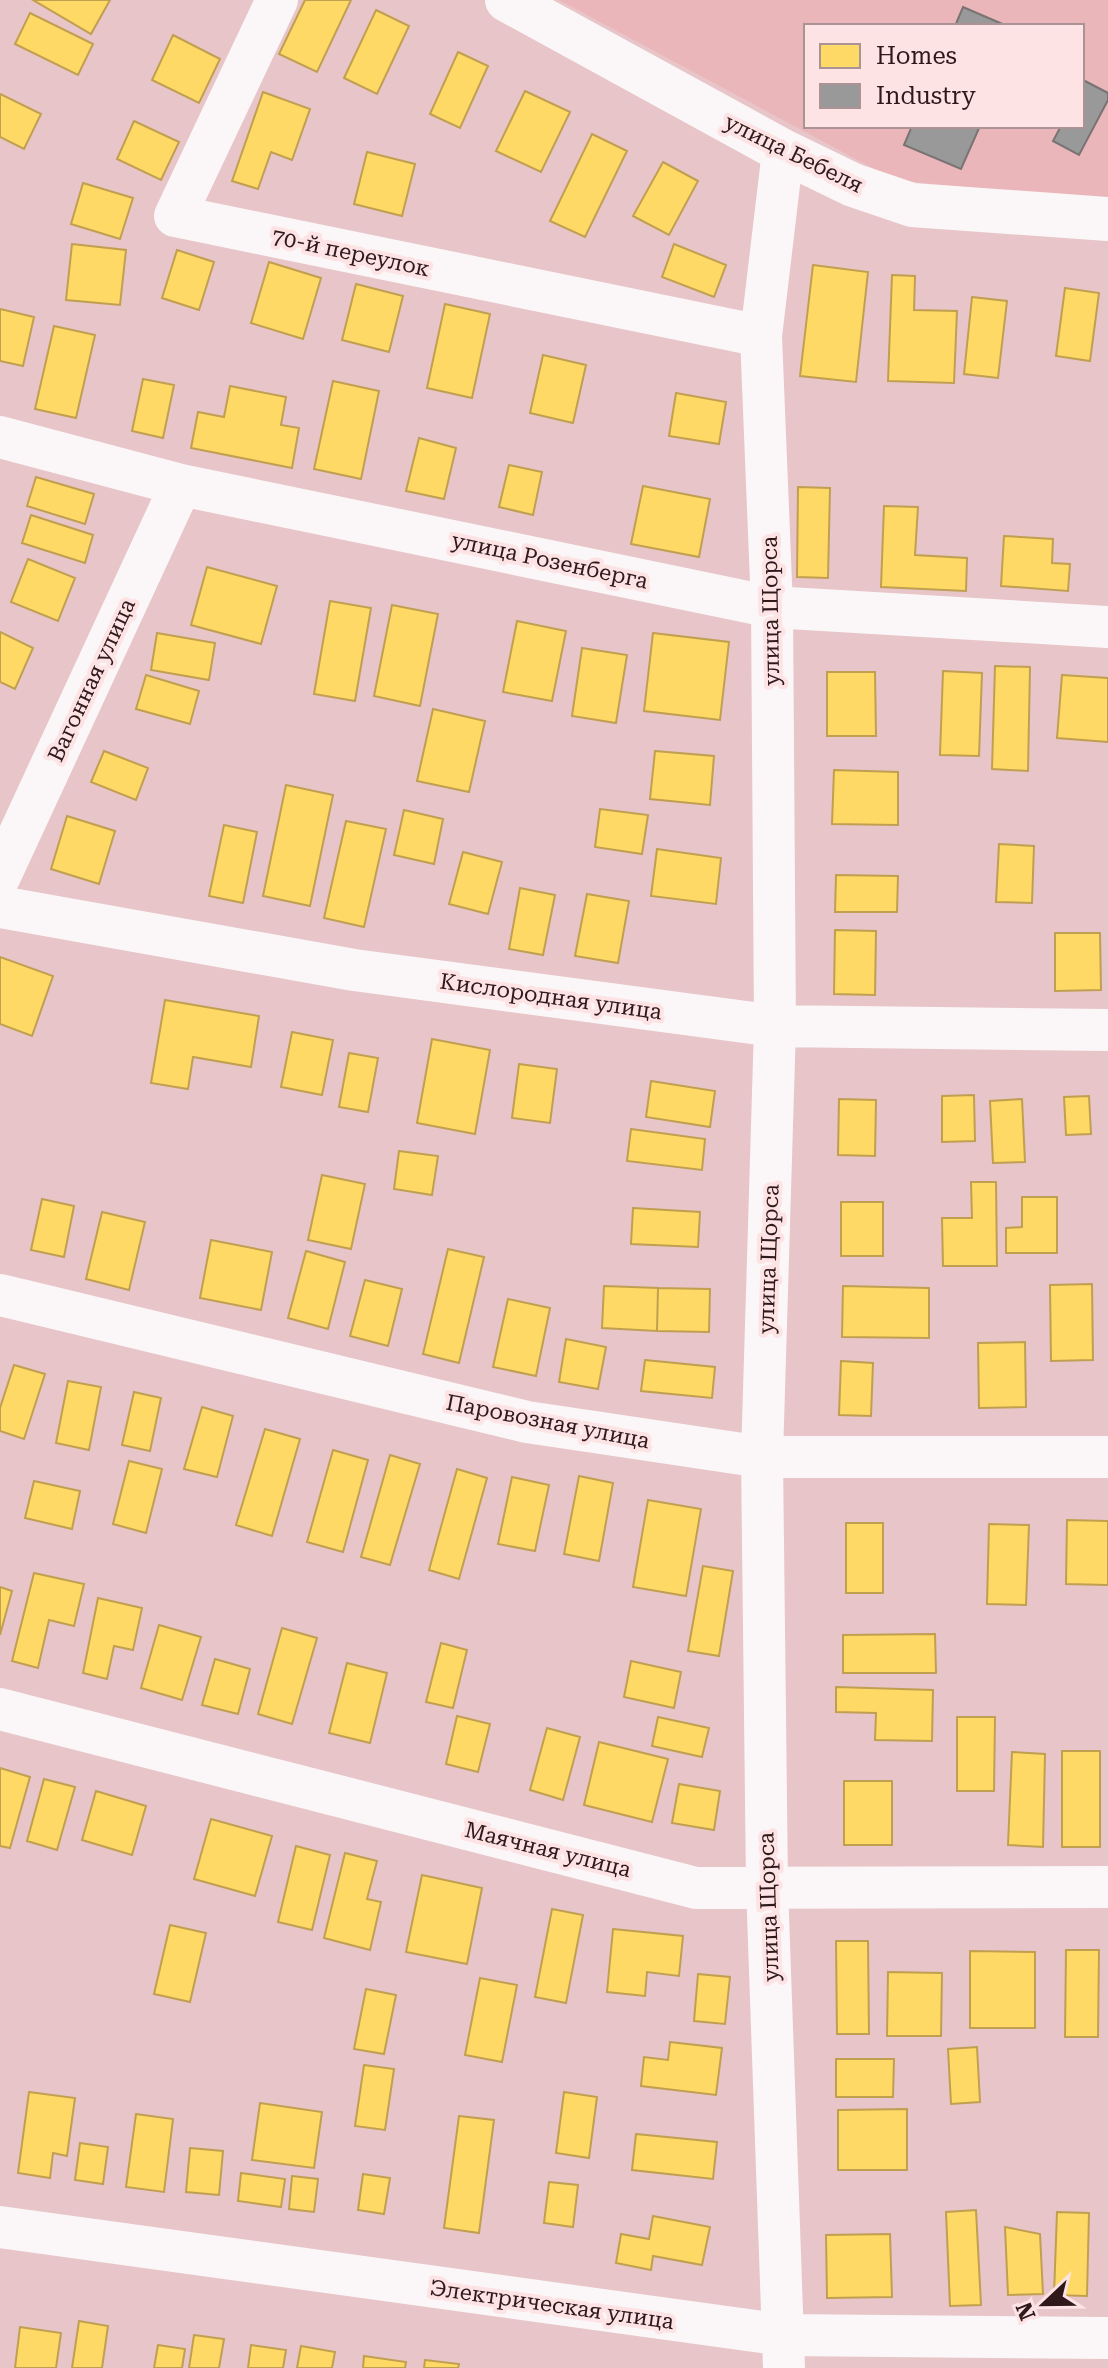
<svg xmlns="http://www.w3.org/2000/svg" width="1108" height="2368" font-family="'Roboto Serif',serif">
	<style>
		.built { fill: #ebb6ba; fill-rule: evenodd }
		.homes { fill: #ffd966; stroke: #c19f50; stroke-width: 2 }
		.industry { fill: #999; stroke: #797373; stroke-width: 2 }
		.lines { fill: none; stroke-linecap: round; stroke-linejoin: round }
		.minor { stroke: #fbf6f7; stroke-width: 42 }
		.tertiary { stroke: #fbf6f7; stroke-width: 44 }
		.labels { text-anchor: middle; stroke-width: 8; stroke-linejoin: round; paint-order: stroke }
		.street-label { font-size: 22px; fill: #2f191b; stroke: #fde3e4 }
	</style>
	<rect width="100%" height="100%" fill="#e7c5c8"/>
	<path class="built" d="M559 0H1108V202L895 180ZM806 26H1082V126H806Z"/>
	<path class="homes" d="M33 0H110L91 34Z
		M305 0H351L317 72 279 54Z
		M376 10 409 26 377 94 344 78Z
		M30 13 93 44 78 75 15 44Z
		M173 35 220 59 199 103 152 80Z
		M458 52 488 66 460 128 430 114Z
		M525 91 570 112 541 172 496 151Z
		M263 92 310 109 292 160 271 152 258 189 232 181Z
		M0 94 41 114 24 149 0 137Z
		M134 121 179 142 161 180 117 159Z
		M592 134 627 151 585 237 550 221Z
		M367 152 415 164 402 216 354 204Z
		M663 162 698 181 669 235 633 216Z
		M83 183 133 198 120 239 71 224Z
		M72 244 126 250 120 305 66 300Z
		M674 244 726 265 714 297 662 277Z
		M177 250 214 262 199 310 162 298Z
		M269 262 321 278 303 339 251 323Z
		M813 265 868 272 856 382 800 376Z
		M892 275 915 276 914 310 957 311 954 383 888 381Z
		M356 284 403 296 389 352 342 340Z
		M1065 288 1099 293 1090 361 1056 356Z
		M972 297 1007 301 998 378 964 374Z
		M445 304 490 314 472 398 427 388Z
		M0 309 34 317 23 366 0 361Z
		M54 326 95 335 76 418 35 409Z
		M543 355 586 365 573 423 530 413Z
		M143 379 174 385 163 438 132 431Z
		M333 381 379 391 361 479 314 469Z
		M230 386 286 397 281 425 299 428 292 468 191 448 198 412 224 417Z
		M676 393 726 402 719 444 669 436Z
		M419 438 456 448 444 499 406 491Z
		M509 465 542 472 533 515 499 507Z
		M36 477 94 494 85 524 27 506Z
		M643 486 710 499 699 557 631 544Z
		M798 487 830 488 828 578 797 577Z
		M884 506 918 507 915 555 967 558 966 591 881 587Z
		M31 515 93 535 85 563 22 543Z
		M1004 536 1053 539 1052 563 1070 564 1068 591 1001 586Z
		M28 559 75 578 58 621 11 602Z
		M207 567 277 586 261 644 191 625Z
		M330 601 371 608 355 701 314 694Z
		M392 605 438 614 420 706 374 696Z
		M517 621 566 631 552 701 503 692Z
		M0 632 33 648 15 689 0 682Z
		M157 633 215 643 209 680 151 670Z
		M653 633 729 642 720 720 644 711Z
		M582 648 627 655 616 723 572 716Z
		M995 666 1030 667 1028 771 992 769Z
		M943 671 982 673 979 756 940 755Z
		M827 672H875L876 736H827Z
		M146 675 199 691 190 724 136 709Z
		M1062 675 1108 678V742L1057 738Z
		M433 709 485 721 469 792 417 781Z
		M104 751 148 768 136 800 91 782Z
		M655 751 714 756 710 805 650 799Z
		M834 770 898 772V825L832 824Z
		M286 785 333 795 310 906 263 896Z
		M600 809 648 815 642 854 595 847Z
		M404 810 443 819 434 864 394 855Z
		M67 816 115 831 99 884 51 869Z
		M346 821 386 829 364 927 324 918Z
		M224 825 257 832 243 903 209 896Z
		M999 844 1034 846 1032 903 996 902Z
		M657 849 721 858 716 904 651 896Z
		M463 852 502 862 488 914 449 904Z
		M836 875 898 876 897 912H835Z
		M520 888 555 895 543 955 509 949Z
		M587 894 629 901 618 963 575 956Z
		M835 930 876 931 875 995 834 994Z
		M1055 933H1100L1101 990 1055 991Z
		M0 957 53 976 32 1036 0 1024Z
		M165 1000 259 1016 251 1067 193 1057 188 1089 151 1083Z
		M292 1032 333 1040 322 1095 281 1087Z
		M432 1039 490 1050 475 1134 417 1123Z
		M349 1053 378 1058 368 1112 339 1107Z
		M519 1064 557 1069 550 1123 512 1118Z
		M651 1081 715 1091 710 1127 646 1117Z
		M974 1095 975 1141 942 1142V1096Z
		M1089 1096 1091 1134 1066 1135 1064 1097Z
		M839 1099 876 1100 875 1156 838 1155Z
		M1022 1099 1025 1162 993 1163 990 1101Z
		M631 1129 705 1139 702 1170 627 1161Z
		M399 1151 438 1156 432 1195 394 1189Z
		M322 1175 365 1184 351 1249 308 1240Z
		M971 1182H996L997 1266H943L942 1218H972Z
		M1022 1197H1057V1253H1006V1228L1022 1227Z
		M42 1199 74 1206 64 1257 31 1250Z
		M841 1202H883V1256H841Z
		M633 1208 700 1212 698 1247 631 1244Z
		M102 1212 145 1222 129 1290 86 1279Z
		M211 1240 272 1252 261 1310 200 1298Z
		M448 1249 484 1257 459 1363 423 1354Z
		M306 1251 345 1262 328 1329 288 1318Z
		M365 1280 402 1289 388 1346 350 1336Z
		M1092 1284 1093 1360 1051 1361 1050 1285Z
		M604 1286 658 1288 657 1331 602 1328Z
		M843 1286 929 1288V1338L842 1337Z
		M658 1288 710 1289 709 1332 657 1331Z
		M508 1299 550 1308 536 1376 493 1367Z
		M566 1339 606 1347 598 1389 559 1382Z
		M1025 1342 1026 1407 979 1408 978 1343Z
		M645 1360 715 1367 712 1398 641 1391Z
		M841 1361 873 1363 871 1416 839 1415Z
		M14 1365 45 1374 24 1439 0 1431V1408Z
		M68 1381 101 1387 89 1450 56 1443Z
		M134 1392 161 1398 150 1451 122 1445Z
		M202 1407 233 1416 217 1477 184 1469Z
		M265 1429 300 1439 272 1536 236 1525Z
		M333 1450 368 1460 343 1552 307 1542Z
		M390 1455 420 1464 390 1565 361 1557Z
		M129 1461 162 1469 146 1533 113 1524Z
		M457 1469 487 1478 459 1579 429 1570Z
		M579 1476 613 1483 599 1561 564 1554Z
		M512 1477 549 1485 535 1551 498 1544Z
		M34 1481 80 1491 72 1529 25 1518Z
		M648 1500 701 1509 686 1596 633 1587Z
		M1067 1520 1108 1521V1585L1066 1584Z
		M846 1523H883V1593H846Z
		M989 1524 1029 1525 1026 1605 987 1604Z
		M703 1566 733 1571 719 1656 688 1651Z
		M34 1573 84 1584 74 1626 49 1620 38 1668 12 1661Z
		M0 1587 12 1591 0 1635Z
		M98 1598 142 1608 133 1650 114 1646 107 1679 83 1673Z
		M159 1625 201 1637 182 1700 141 1688Z
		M282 1628 317 1638 292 1724 258 1714Z
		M935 1634 936 1673H843V1635Z
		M441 1643 467 1650 453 1708 426 1702Z
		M215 1659 250 1669 238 1714 202 1705Z
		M631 1661 681 1672 674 1708 624 1697Z
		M347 1663 387 1673 370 1743 329 1733Z
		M836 1687 933 1690 932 1741 875 1740 876 1713 836 1712Z
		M457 1716 490 1724 478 1772 446 1764Z
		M658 1717 709 1728 702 1757 652 1746Z
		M957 1717H995L994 1791H957Z
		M547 1728 580 1737 563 1800 530 1790Z
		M599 1742 668 1759 652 1822 584 1805Z
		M1062 1751H1100V1847H1062Z
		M1012 1752 1045 1754 1043 1847 1008 1845Z
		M0 1768 30 1777 10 1848 0 1846Z
		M44 1779 75 1787 57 1850 27 1841Z
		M844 1781H892V1845H844Z
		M679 1784 720 1791 714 1830 672 1823Z
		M96 1791 146 1806 132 1855 82 1840Z
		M211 1819 272 1836 255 1896 194 1879Z
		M296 1846 330 1855 312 1930 278 1922Z
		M345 1853 377 1861 367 1899 381 1902 370 1950 324 1938Z
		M422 1875 482 1888 467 1964 406 1952Z
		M552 1909 583 1915 566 2003 535 1997Z
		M170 1925 206 1933 190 2002 154 1994Z
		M613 1929 683 1936 679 1976 647 1972 645 1996 607 1992Z
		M836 1941H868L869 2034H837Z
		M1066 1950H1099L1098 2037H1065Z
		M970 1951 1035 1952V2028H970Z
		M888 1972 942 1973 941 2036H887Z
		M698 1974 730 1977 725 2024 694 2021Z
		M480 1978 517 1985 502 2062 465 2055Z
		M366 1989 396 1995 384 2054 354 2049Z
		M670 2042 722 2048 716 2095 641 2086 644 2057 668 2060Z
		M977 2047 980 2102 951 2104 948 2049Z
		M836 2059H894L893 2097H836Z
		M364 2065 394 2069 385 2130 355 2126Z
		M29 2092 75 2098 67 2156 53 2153 50 2178 18 2173Z
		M564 2092 597 2097 589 2158 556 2153Z
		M260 2103 322 2112 314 2168 252 2160Z
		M907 2109V2170H838V2110Z
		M136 2114 173 2119 164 2192 126 2187Z
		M459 2116 494 2120 479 2233 444 2228Z
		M636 2134 717 2142 713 2179 632 2170Z
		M80 2143 108 2147 103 2184 75 2180Z
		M190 2148 223 2151 219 2195 186 2192Z
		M241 2173 285 2179 281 2207 238 2201Z
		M363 2174 390 2178 384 2214 358 2210Z
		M292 2176 318 2179 314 2212 289 2209Z
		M549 2182 578 2185 573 2227 544 2223Z
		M976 2210 981 2305 950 2306 946 2212Z
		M1057 2212 1089 2213 1087 2296 1054 2295Z
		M653 2216 710 2227 702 2265 653 2256 651 2270 616 2263 621 2234 649 2239Z
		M1005 2227 1040 2234 1043 2294 1008 2295Z
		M890 2234 892 2297 827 2298 826 2235Z
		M79 2321 108 2326 102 2368H72Z
		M20 2327 61 2333 56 2368H15Z
		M194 2335 224 2339 219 2368H189Z
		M158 2345 185 2349 182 2368H154Z
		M251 2345 286 2350 283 2368H248Z
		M301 2346 335 2352 332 2368H297Z
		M364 2356 406 2362 405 2368H363Z
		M425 2360 459 2364 458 2368H424Z"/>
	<path class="industry" d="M963 7 1007 26H955Z
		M1085 81 1108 93V100L1079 155 1053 141 1061 126H1082V86Z
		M912 126H980L961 169 904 145Z"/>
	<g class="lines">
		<path class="minor" d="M277 0 175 216 761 336
			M783 151 761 336 772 607 775 1026 762 1457 767 1886 784 2368
			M0 437 181 485 772 607 1108 627
			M0 876 181 485
			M0 907 354 970 775 1026 1108 1030
			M0 1295 527 1422 762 1457H1108
			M0 1709 696 1888 1108 1887
			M0 2227 784 2335 1108 2338"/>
		<path class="tertiary" d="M507 0 783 151 853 185 912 205 1108 219"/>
	</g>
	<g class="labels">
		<g class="street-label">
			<text transform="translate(794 153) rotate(26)" y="8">улица Бебеля</text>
			<text transform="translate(351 252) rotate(12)" y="8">70-й переулок</text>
			<text transform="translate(550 560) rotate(12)" y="8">улица Розенберга</text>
			<text transform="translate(770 611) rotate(-91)" y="8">улица Щорса</text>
			<text transform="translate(91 680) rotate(-65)" y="8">Вагонная улица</text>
			<text transform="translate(551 996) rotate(8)" y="8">Кислородная улица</text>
			<text transform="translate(768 1259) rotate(-88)" y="8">улица Щорса</text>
			<text transform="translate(548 1421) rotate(11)" y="8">Паровозная улица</text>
			<text transform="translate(548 1849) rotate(14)" y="8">Маячная улица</text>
			<text transform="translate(768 1907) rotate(-92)" y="8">улица Щорса</text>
			<text transform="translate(552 2304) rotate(8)" y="8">Электрическая улица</text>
		</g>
	</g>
	<rect x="804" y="24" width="280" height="104" fill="#fde3e4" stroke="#ab9294" stroke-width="2"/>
	<rect x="820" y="44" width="40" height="24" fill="#ffd966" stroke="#ab9294" stroke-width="2"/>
	<text x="876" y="64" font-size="24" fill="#2f191b">Homes</text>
	<rect x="820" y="84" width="40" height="24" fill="#999999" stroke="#ab9294" stroke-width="2"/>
	<text x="876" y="104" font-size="24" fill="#2f191b">Industry</text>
	<g transform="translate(1044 2304) rotate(248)" stroke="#fde3e4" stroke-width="6" paint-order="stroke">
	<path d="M0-6L14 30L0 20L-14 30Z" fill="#2f191b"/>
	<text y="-12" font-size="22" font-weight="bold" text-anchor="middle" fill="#2f191b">N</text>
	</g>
</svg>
